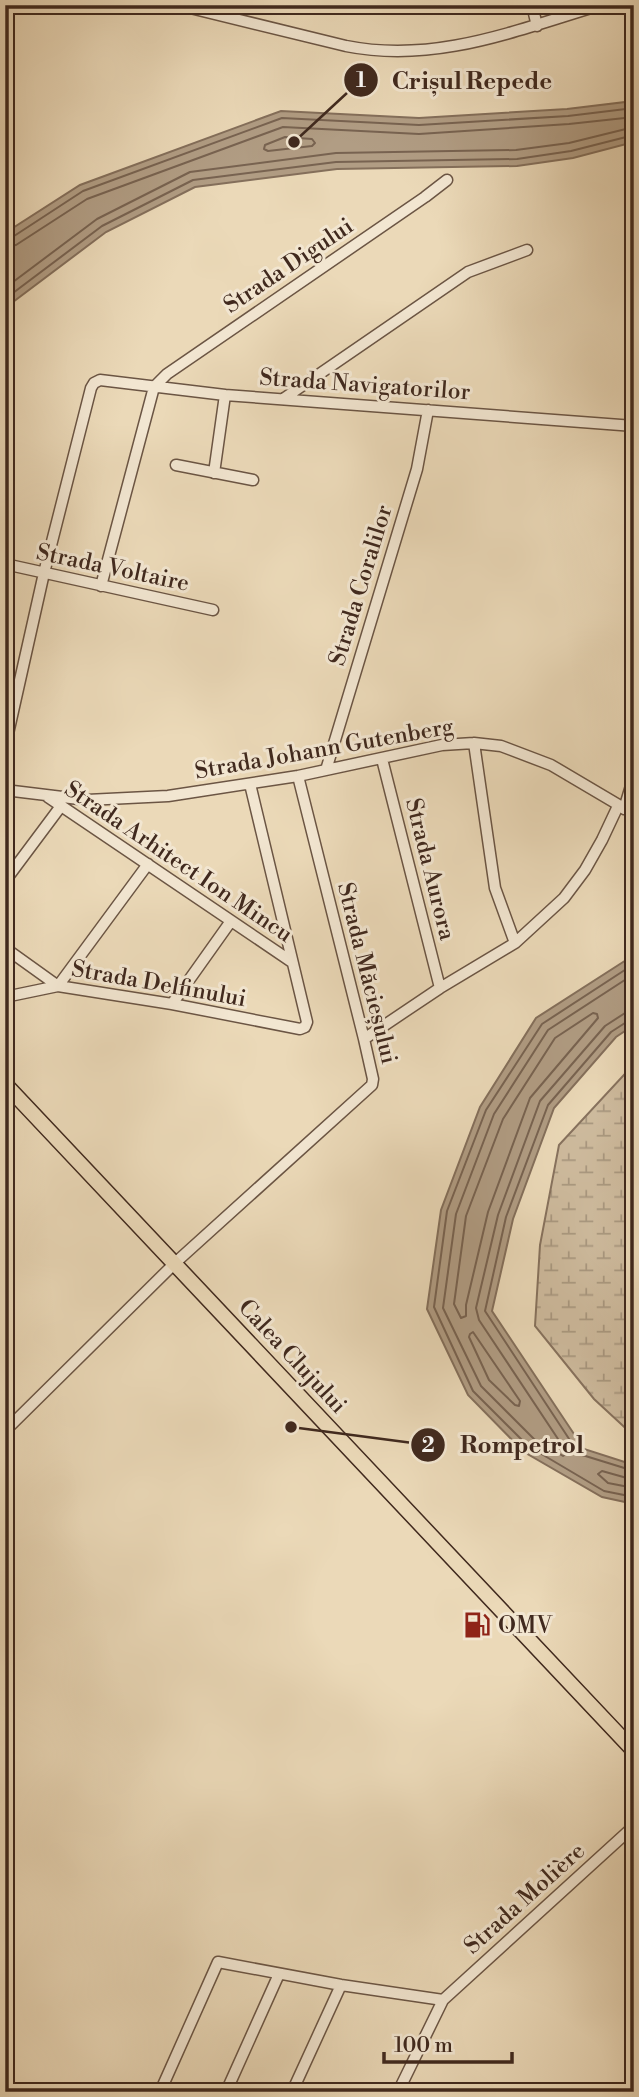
<svg xmlns="http://www.w3.org/2000/svg" width="639" height="2097" font-family="'Libre Bodoni',serif">
	<style>
		.wetland { fill: url(#wetland-marsh); stroke: #87725e; stroke-width: 2 }
		.water { fill: #b19d84; stroke: #846f5b; stroke-width: 2 }
		.lines { fill: none; stroke-linecap: round; stroke-linejoin: round }
		.shore { stroke: #786351; stroke-width: 2 }
		.minor-casing { stroke: #6b5544; stroke-width: 13 }
		.major-casing { stroke: #40291e; stroke-width: 17 }
		.minor { stroke: #f2e6d1; stroke-width: 10 }
		.major { stroke: #ebd9b8; stroke-width: 14 }
		.labels { text-anchor: middle; stroke-width: 6; stroke-linejoin: round; paint-order: stroke }
		.street-label { font-size: 23px; fill: #40291e; stroke: #f2e6d1 }
		.poi-label { font-size: 23px; fill: #40291e; stroke: #f2e6d1; text-anchor: start }
		.leader { fill: none; stroke: #40291e; stroke-width: 2.5 }
		.callout-dot { fill: #40291e; stroke: #f2e6d1; stroke-width: 2.5 }
		.mark-label { font-size: 21px; text-anchor: middle; font-weight: bold; fill: #fff }
		.callout-label { font-size: 24px; text-anchor: middle; font-weight: bold; fill: #40291e; stroke: #f2e6d1; stroke-width: 6; stroke-linejoin: round; paint-order: stroke }
	</style>
	<defs>
		<pattern id="wetland-marsh" width="20" height="14" patternUnits="userSpaceOnUse" patternTransform="scale(1.75)"><rect width="20" height="14" fill="#cebb9e"/><path d="M1 5h8M5 5V1M11 12h8M15 12V8" fill="none" stroke="#a99880"/></pattern>
	</defs>
	<rect width="100%" height="100%" fill="#ebd9b8"/>
	<filter id="stains"><feTurbulence type="fractalNoise" baseFrequency=".00286" numOctaves="4"/><feColorMatrix values="0 0 0 0 .2 0 0 0 0 .09 0 0 0 0 .02 0 0 0 .5 -.17"/></filter>
	<radialGradient id="worn" r=".72"><stop offset=".6" stop-color="#630" stop-opacity="0"/><stop offset="1" stop-color="#630" stop-opacity=".3"/></radialGradient>
	<path class="wetland" d="M634 1064V1436L594 1399 535 1326 540 1245 559 1145Z"/>
	<path class="water" d="M634 101V142L573 158 517 166 337 169 195 187 106 232 5 308V233L80 185 281 111 419 118 567 109Z
		M634 955V1025L616 1037 554 1108 513 1219 492 1311 584 1449 634 1465V1504L602 1497 524 1452 468 1395 427 1309 441 1210 480 1107 536 1018Z"/>
	<g class="lines">
		<path class="shore" d="M285 137 312 139 315 143 312 146 268 151 264 149 265 145Z
			M5 239 11 238 83 191 282 118 419 125 568 116 634 108
			M5 247 16 245 87 199 283 127 419 134 569 124 634 117
			M5 288 97 219 190 172 336 153 516 150 569 143 634 127
			M5 299 102 226 193 180 336 162 517 159 571 151 634 135
			M634 964 542 1024 486 1110 447 1211 434 1307 473 1391 528 1446 604 1491 634 1497
			M634 974 548 1030 494 1114 456 1214 443 1308 481 1386 534 1439 563 1456 566 1454V1451L479 1320 476 1308 498 1215 540 1101 605 1026 625 1013 634 1011
			M593 1013 597 1014 598 1018 530 1098 488 1212 466 1305V1316L461 1318 454 1304 466 1216 503 1119 555 1038Z
			M634 1020 628 1021 611 1032 548 1105 506 1217 485 1311 579 1454 634 1471
			M473 1332 520 1401 519 1406 515 1405 489 1380 469 1337 470 1334Z
			M634 1480 602 1471 598 1474 608 1483 634 1488"/>
		<g class="minor-casing">
			<path id="minor" d="M178 5 346 46C436 64 516 30 601 5
				M532 5 537 26
				M283 399 468 272 527 250
				M176 465 253 480
				M214 473 225 395
				M5 564 213 610
				M101 586 154 387 167 374 425 197 447 180
				M474 743 495 888 515 943
				M5 747 44 573 91 388 94 383 100 380 225 395 634 426
				M382 759 440 988
				M326 770 417 469 428 410
				M5 790 87 800 168 796 298 776 442 745 474 743 501 746 551 765 634 814
				M48 797 292 962
				M624 809 634 776
				M5 881 61 806
				M5 948 58 986
				M58 986 148 864
				M5 997 58 986 172 1004 300 1029 305 1027 307 1022 250 784
				M172 1004 231 921
				M364 1039 440 988 515 943 564 898 585 870 602 840 618 806
				M5 1431 175 1263 372 1085 373 1079 364 1039 298 776
				M160 2092 218 1962 341 1985 443 2000
				M226 2092 279 1974
				M292 2092 341 1985
				M398 2092 443 2000 634 1826"/>
		</g>
		<g class="major-casing">
			<path id="major" d="M5 1084 634 1751"/>
		</g>
		<use href="#minor" class="minor"/>
		<use href="#major" class="major"/>
	</g>
	<defs>
		<g id="fuel-bare" transform="scale(2.1)"><path d="M-5.5-6h7V0h2V4h1.3V-2.5L3-4.5l.8-.8L6-3V5H2.5V1h-1V6h-7ZM-4.2-4.7v3.2H.2V-4.7Z" fill="#8f2418" stroke="#f2e6d1" stroke-width="2.5" paint-order="stroke"/></g>
	</defs>
	<g fill-rule="evenodd">
		<use href="#fuel-bare" x="477" y="1625"/>
	</g>
	<g class="labels">
		<g class="street-label">
			<text transform="translate(288 265) rotate(-34)" y="8">Strada Digului</text>
			<text transform="translate(365 384) rotate(4)" y="8">Strada Navigatorilor</text>
			<text transform="translate(113 567) rotate(12)" y="8">Strada Voltaire</text>
			<text transform="translate(360 585) rotate(-73)" y="8">Strada Coralilor</text>
			<text transform="translate(324 748) rotate(-10)" y="8">Strada Johann Gutenberg</text>
			<text transform="translate(179 861) rotate(34)" y="8">Strada Arhitect Ion Mincu</text>
			<text transform="translate(431 869) rotate(76)" y="8">Strada Aurora</text>
			<text transform="translate(368 973) rotate(76)" y="8">Strada Măcieșului</text>
			<text transform="translate(159 983) rotate(10)" y="8">Strada Delfinului</text>
			<text transform="translate(293 1356) rotate(47)" y="8">Calea Clujului</text>
			<text transform="translate(524 1898) rotate(-42)" y="8">Strada Molière</text>
		</g>
		<g class="poi-label">
			<text x="498" y="1633">OMV</text>
		</g>
	</g>
	<path class="leader" d="M294 142L361 80M291 1427L428 1445"/>
	<g class="callout-dot">
		<circle cx="294" cy="142" r="7"/>
		<circle cx="291" cy="1427" r="7"/>
		<circle cx="361" cy="80" r="18"/>
		<circle cx="428" cy="1445" r="18"/>
	</g>
	<g class="mark-label">
		<text x="361" y="87">1</text>
		<text x="428" y="1452">2</text>
	</g>
	<g class="callout-label">
		<text x="472" y="89">Crișul Repede</text>
		<text x="522" y="1453">Rompetrol</text>
	</g>
	<rect width="639" height="2097" fill="none" stroke="#ebd9b8" stroke-width="28"/>
	<rect x="7" y="7" width="625" height="2083" fill="none" stroke="#40291e" stroke-width="3.5"/>
	<rect x="14" y="14" width="611" height="2069" fill="none" stroke="#40291e" stroke-width="2"/>
	<path d="M384 2052v10h128v-10" fill="none" stroke="#40291e" stroke-width="3.5"/>
	<text x="394" y="2052" font-size="21" fill="#40291e" stroke="#f2e6d1" stroke-width="5" paint-order="stroke">100 m</text>
	<rect width="100%" height="100%" filter="url(#stains)"/>
	<rect width="100%" height="100%" fill="url(#worn)"/>
</svg>
